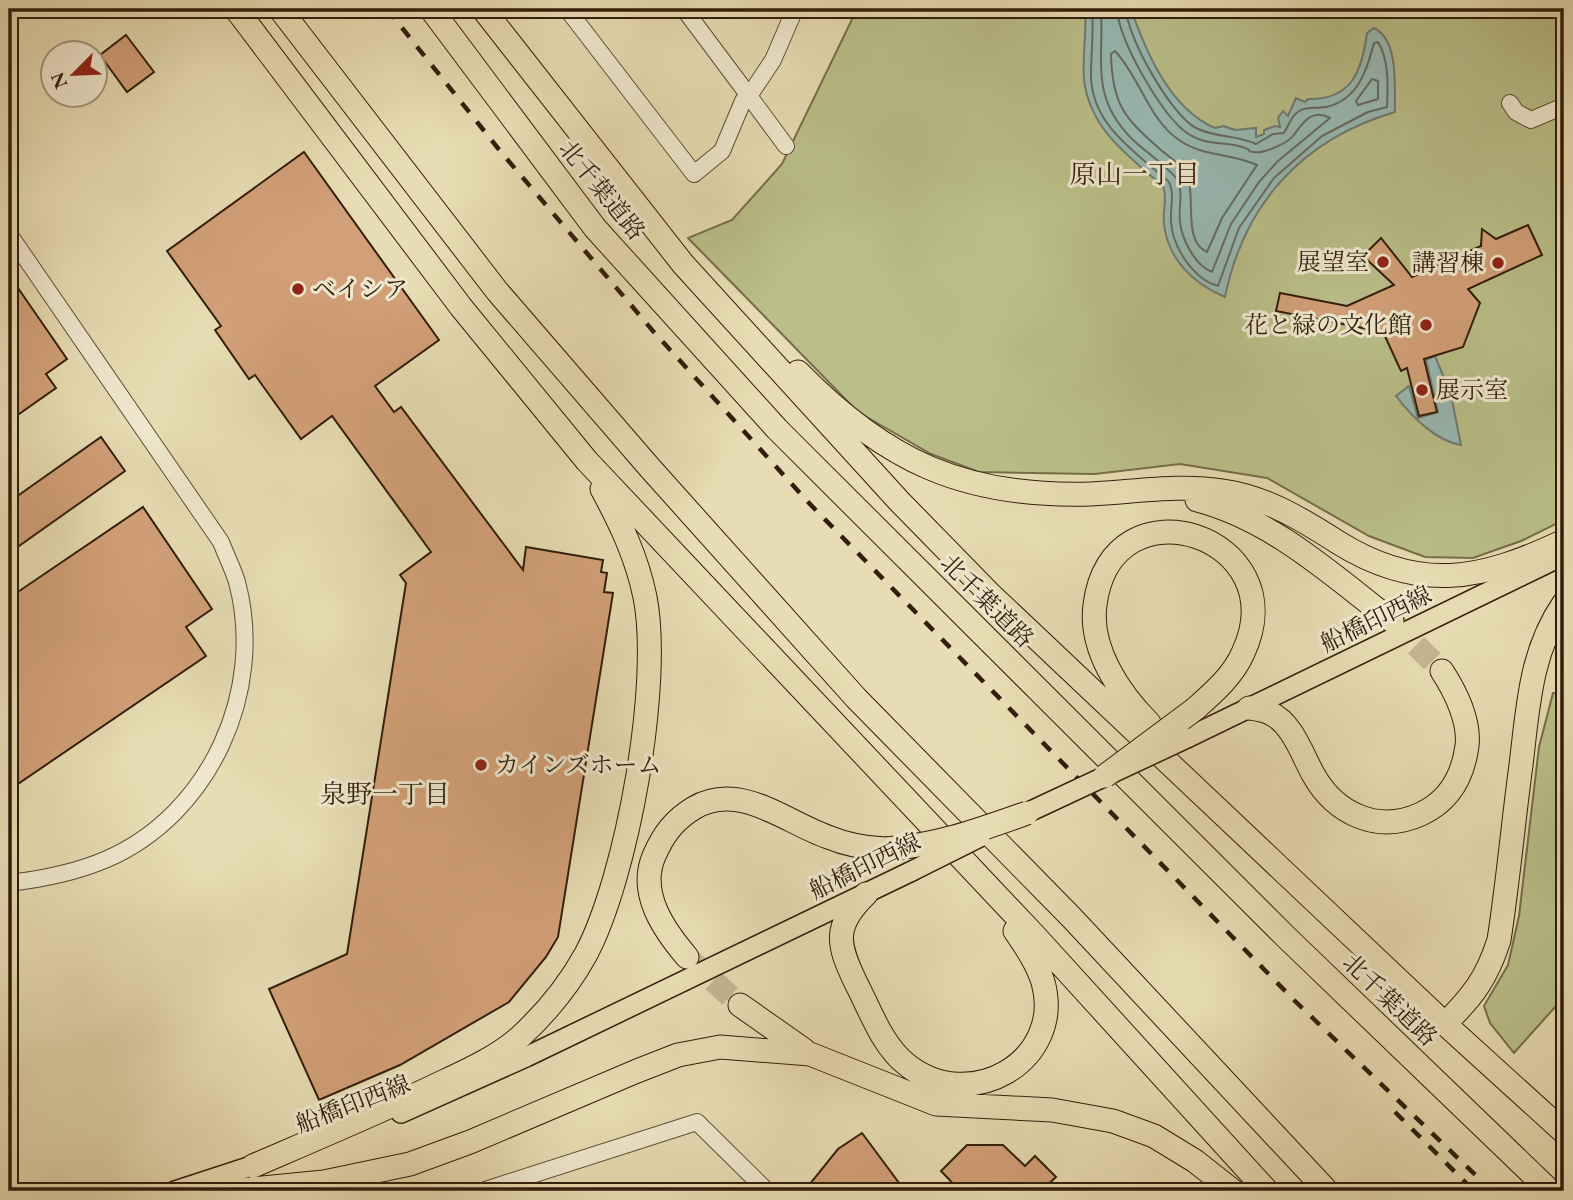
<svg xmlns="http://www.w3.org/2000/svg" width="1573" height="1200" font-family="'EB Garamond','Noto Serif JP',serif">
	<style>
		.green { fill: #babf89; stroke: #766e4a; stroke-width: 2 }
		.water { fill: #98bab4; stroke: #6f7b71; stroke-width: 2 }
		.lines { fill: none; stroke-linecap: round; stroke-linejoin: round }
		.shore { stroke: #656c60; stroke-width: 2 }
		.building { fill: #d2a078; stroke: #321d0c; stroke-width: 2 }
		.highway-tunnel { stroke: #c3b692; stroke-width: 23; stroke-dasharray: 23 11; stroke-linecap: butt }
		.minor-casing { stroke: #5f4d36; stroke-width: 18 }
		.major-casing { stroke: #321d0c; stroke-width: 22 }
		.highway-casing { stroke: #321d0c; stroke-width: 25 }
		.minor { stroke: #efe8ce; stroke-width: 16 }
		.major { stroke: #e7dcb3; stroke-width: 19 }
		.highway { stroke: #e7dcb3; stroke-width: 23 }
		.rail { stroke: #321d0c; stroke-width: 4.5; stroke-dasharray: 12 12; stroke-linecap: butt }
		.major-bridge-casing { stroke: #321d0c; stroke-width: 22; stroke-linecap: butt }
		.highway-bridge-casing { stroke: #321d0c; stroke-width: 25; stroke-linecap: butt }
		.major-bridge { stroke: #e7dcb3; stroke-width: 19 }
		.highway-bridge { stroke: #e7dcb3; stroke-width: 23 }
		.poi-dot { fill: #8f2418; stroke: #efe8ce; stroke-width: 2.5 }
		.labels { text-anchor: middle; stroke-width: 6; stroke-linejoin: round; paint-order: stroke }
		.street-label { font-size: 24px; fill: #321d0c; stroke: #efe8ce }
		.poi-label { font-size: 24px; fill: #321d0c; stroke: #efe8ce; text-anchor: end }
		.neighbourhood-label { font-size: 26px; fill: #321d0c; stroke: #efe8ce }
	</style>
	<rect width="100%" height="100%" fill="#e7dcb3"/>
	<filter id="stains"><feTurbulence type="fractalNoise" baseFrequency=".00286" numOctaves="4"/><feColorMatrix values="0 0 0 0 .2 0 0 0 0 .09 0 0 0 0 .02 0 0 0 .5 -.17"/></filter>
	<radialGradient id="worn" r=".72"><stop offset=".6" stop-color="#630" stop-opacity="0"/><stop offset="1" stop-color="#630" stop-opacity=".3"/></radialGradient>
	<path class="green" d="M857 9H1564V520L1521 541 1473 558 1425 557 1369 536 1267 478 1180 464 1095 474 979 472 931 454 858 412 688 238 732 220 782 164Z
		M1553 693H1564V997L1514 1053 1490 1023 1484 1006 1508 965 1519 916 1539 747Z"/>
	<path class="water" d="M1085 9H1131C1146 52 1170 109 1215 128L1224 126C1238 133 1242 128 1256 128V137L1264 134V130L1275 126 1280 127 1278 118 1283 111 1288 116 1296 98 1305 102 1308 99C1351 100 1362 72 1367 33L1374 28C1400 41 1394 89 1395 112 1303 139 1244 203 1225 297 1194 284 1168 260 1164 224 1162 212 1168 198 1163 186 1128 156 1090 129 1084 80 1082 57 1087 32 1085 9Z
		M1435 356 1451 395 1461 445C1436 441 1412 417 1396 396L1409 386 1418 418 1438 412 1426 360Z"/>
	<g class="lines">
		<path class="shore" d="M1092 9C1094 31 1091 53 1091 75 1091 125 1136 152 1169 182 1175 194 1170 208 1171 221 1172 246 1193 279 1218 286L1239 228 1274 178 1322 136 1368 112 1387 107C1388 87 1389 59 1378 42L1374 43C1367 70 1358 100 1326 107 1317 109 1308 106 1299 111 1291 116 1289 125 1284 133L1273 134 1256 144C1237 135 1216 138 1196 128 1171 115 1127 37 1126 9
			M1101 9C1104 61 1090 96 1131 138 1145 152 1164 163 1177 179 1184 193 1178 207 1180 222 1182 240 1195 265 1212 272L1231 224 1259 182 1278 161 1330 118C1311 108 1303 123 1293 136 1288 143 1263 154 1254 152 1245 151 1253 151 1245 148 1225 140 1205 148 1183 130 1159 109 1119 41 1117 9
			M1115 51C1139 76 1149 120 1179 140 1203 157 1232 153 1257 165L1222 218 1207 252C1181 241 1198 192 1185 172 1179 163 1169 157 1161 150 1124 118 1112 104 1111 54Z
			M1372 79 1378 81V99L1358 105 1356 101Z"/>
	</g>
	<path class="building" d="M126 35 154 72 127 92 100 55Z
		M304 152 439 340 375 386 394 412 401 407 523 570 526 547 603 560 601 572 607 573 604 592 613 593 558 937 546 957 509 1002 400 1065 319 1100 269 989 347 954 406 583 400 575 431 552 332 416 301 439 255 375 249 379 215 330 221 326 167 251Z
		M1528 225 1542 255 1468 289 1480 303 1463 347 1424 359 1437 412 1419 416 1407 368 1401 371 1383 332 1276 311 1280 293 1347 306 1394 285 1363 256 1381 238 1412 277 1481 246 1482 229 1496 239Z
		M9 275 67 359 46 374 56 388 9 421Z
		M101 437 125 471 9 553V502Z
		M143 507 212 609 186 627 206 656 9 790V598Z
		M862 1133 905 1191H817L809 1185 838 1149Z
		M967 1145H1003L1025 1166 1035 1156 1056 1177 1041 1191H960L941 1171Z"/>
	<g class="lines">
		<path class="highway-tunnel" d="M1392 621 1442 671
			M688 958 740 1005"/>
		<g class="minor-casing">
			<path id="minor" d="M567 9 694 174 722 151 743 101 749 96 684 9
				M1510 103 1516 112 1531 120 1564 106
				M786 146 749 96 773 60 795 9
				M9 234 221 542C226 555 233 569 237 582 266 691 210 814 107 859 75 873 43 879 9 883
				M482 1191 697 1122 767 1191"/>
		</g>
		<g class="major-casing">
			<path id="major" d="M1187 738 1564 555
				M401 1113 526 1057 912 871
				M175 1191 267 1161"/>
		</g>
		<g class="highway-casing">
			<path id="highway" d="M236 9 461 307 587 461 1036 937 1267 1191
				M280 9 497 291 650 468 856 698 1072 918 1327 1191
				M431 9 595 228 777 429 1285 936 1550 1191
				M483 9 683 264 899 501 989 593 1445 1024 1564 1132
				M798 372C885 461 964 498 1091 494 1135 492 1179 484 1223 491 1266 497 1303 520 1339 543 1420 593 1482 580 1564 541
				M1197 500C1273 520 1331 574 1392 621
				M1249 708C1256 709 1264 710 1270 713 1292 723 1302 754 1313 774 1335 814 1378 834 1421 814 1449 801 1463 776 1467 746 1470 721 1455 691 1442 671
				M1149 723C1120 694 1089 649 1095 605 1111 475 1298 536 1243 653 1233 676 1213 693 1195 709
				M866 894C833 926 837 944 856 983 870 1010 882 1045 906 1064 969 1116 1065 1061 1043 982 1037 963 1026 947 1015 931
				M687 957C664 930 638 893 654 856 663 835 674 820 694 808 740 781 785 822 828 837 847 845 865 848 885 849
				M740 1005 804 1050
				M1445 1024C1473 996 1487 978 1499 940 1508 882 1513 824 1521 765 1528 708 1530 652 1564 603
				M253 1166C311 1141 370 1116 428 1089 459 1074 494 1060 520 1037 546 1013 569 985 586 954 627 877 662 683 645 597 637 558 621 524 602 489
				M232 1191 324 1182 410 1164 470 1142 637 1071 678 1055 720 1047 810 1054 936 1104 1052 1110 1113 1121 1154 1136 1195 1161 1233 1191"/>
		</g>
		<use href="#minor" class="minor"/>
		<use href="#major" class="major"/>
		<use href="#highway" class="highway"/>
		<path class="rail" d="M387 9 501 152 653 331 809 503 1294 1000 1492 1191
			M1395 1112 1474 1191"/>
		<g class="major-bridge-casing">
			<path id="major-bridge" d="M1016 818 1187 738
				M912 871 980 837"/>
		</g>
		<g class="highway-bridge-casing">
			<path id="highway-bridge" d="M1105 776 1195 709
				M885 849C936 846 979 830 1027 813"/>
		</g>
		<use href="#major-bridge" class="major-bridge"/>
		<use href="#highway-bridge" class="highway-bridge"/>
	</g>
	<g class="poi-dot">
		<circle cx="1383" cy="262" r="7"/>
		<circle cx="1498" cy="263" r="7"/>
		<circle cx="298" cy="289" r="7"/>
		<circle cx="1426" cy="325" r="7"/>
		<circle cx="1422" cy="390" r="7"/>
		<circle cx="481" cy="765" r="7"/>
	</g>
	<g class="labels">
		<g class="street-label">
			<text transform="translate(602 190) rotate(51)" y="8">北千葉道路</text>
			<text transform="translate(987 601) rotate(45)" y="8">北千葉道路</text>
			<text transform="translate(1376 619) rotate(-26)" y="8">船橋印西線</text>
			<text transform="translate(865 866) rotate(-26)" y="8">船橋印西線</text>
			<text transform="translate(1390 1000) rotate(44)" y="8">北千葉道路</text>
			<text transform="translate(353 1104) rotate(-21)" y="8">船橋印西線</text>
		</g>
		<g class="poi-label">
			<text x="1369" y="270">展望室</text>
			<text x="1484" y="271">講習棟</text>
			<text x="312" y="297" text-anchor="start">ベイシア</text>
			<text x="1412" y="333">花と緑の文化館</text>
			<text x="1436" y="398" text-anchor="start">展示室</text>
			<text x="495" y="773" text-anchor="start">カインズホーム</text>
		</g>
		<g class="neighbourhood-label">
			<text x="1135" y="183">原山一丁目</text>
			<text x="385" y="803">泉野一丁目</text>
		</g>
	</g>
	<rect width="1573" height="1200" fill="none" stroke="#e7dcb3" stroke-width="35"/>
	<rect x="10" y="10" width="1552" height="1179" fill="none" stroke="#321d0c" stroke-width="3.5"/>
	<rect x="18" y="18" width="1538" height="1165" fill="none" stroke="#321d0c" stroke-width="2"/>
	<g transform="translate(74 74) rotate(246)"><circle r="33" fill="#efe8ce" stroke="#a39780" stroke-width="2"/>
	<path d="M0-5L12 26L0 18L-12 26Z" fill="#8f2418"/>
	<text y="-10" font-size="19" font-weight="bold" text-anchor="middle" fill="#321d0c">N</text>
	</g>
	<rect width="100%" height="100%" filter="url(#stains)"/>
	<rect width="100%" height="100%" fill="url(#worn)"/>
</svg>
